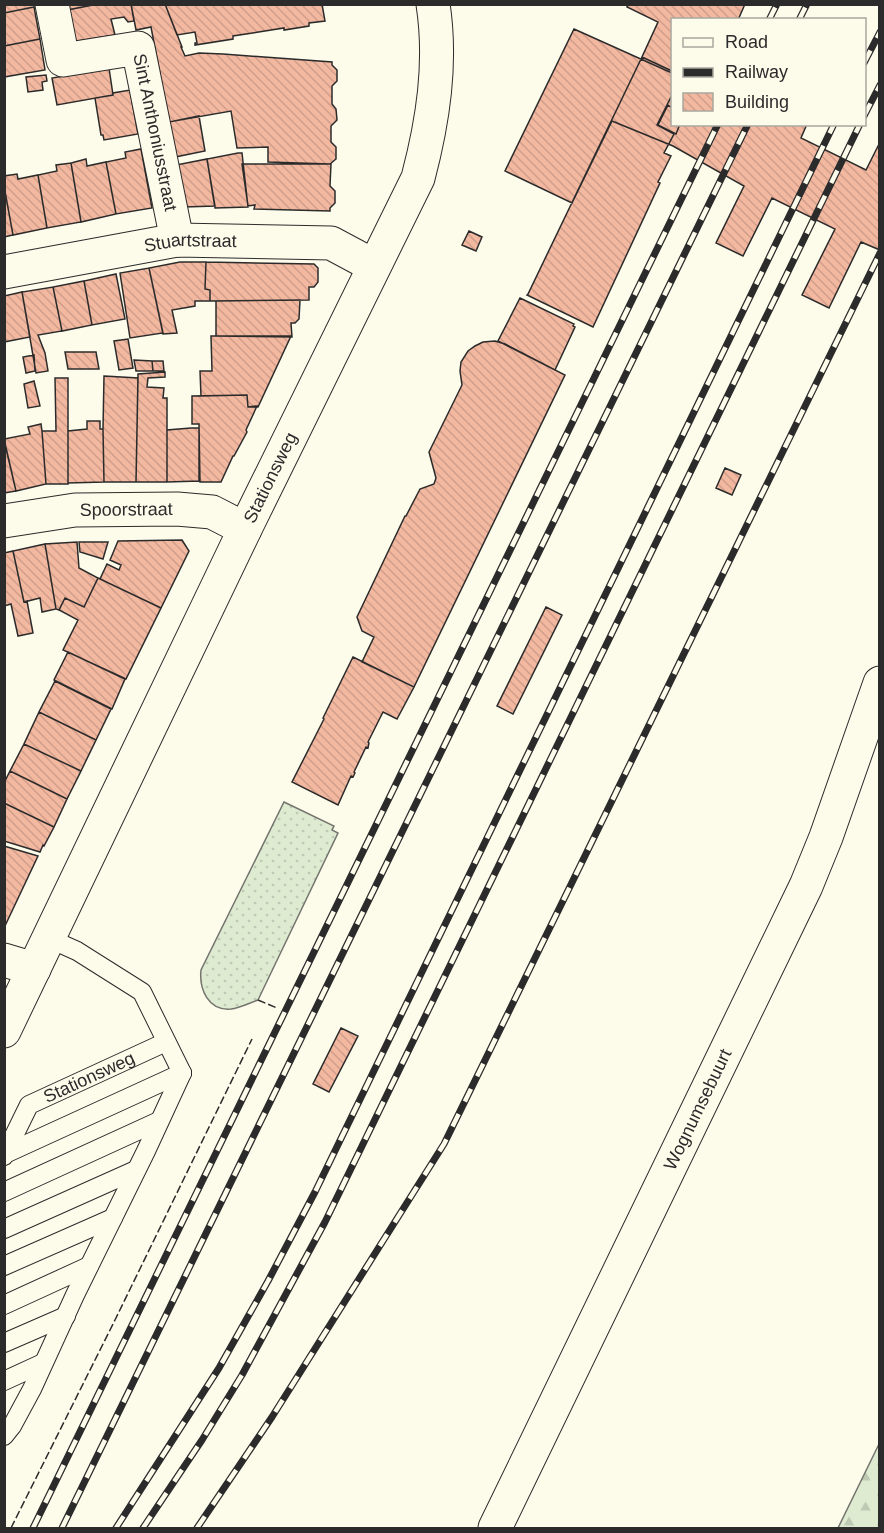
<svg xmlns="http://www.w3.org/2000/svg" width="884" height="1533" font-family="Helvetica,sans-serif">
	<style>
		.grass { fill: url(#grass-dots); stroke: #74746e; stroke-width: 1.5 }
		.forest { fill: url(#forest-firs); stroke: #74746e; stroke-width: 1.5 }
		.building { fill: url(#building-back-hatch); stroke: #2b2b2b; stroke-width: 1.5 }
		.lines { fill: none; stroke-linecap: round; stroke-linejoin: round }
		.lane-casing { stroke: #2b2b2b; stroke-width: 20 }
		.street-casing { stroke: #2b2b2b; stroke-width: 35 }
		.secondary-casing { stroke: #2b2b2b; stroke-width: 35 }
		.lane { stroke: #fdfbea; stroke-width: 18 }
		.street { stroke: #fdfbea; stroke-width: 33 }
		.secondary { stroke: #fdfbea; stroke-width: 33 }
		.rail-casing { stroke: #2b2b2b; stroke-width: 7 }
		.rail { stroke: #fdfbea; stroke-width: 4.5; stroke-dasharray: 14; stroke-linecap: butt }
		.fence { stroke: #2b2b2b; stroke-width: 1.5; stroke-dasharray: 8 3; stroke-linecap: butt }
		.labels { text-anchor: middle; stroke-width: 4.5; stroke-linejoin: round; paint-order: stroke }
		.street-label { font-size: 18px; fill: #2b2b2b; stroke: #fdfbea }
	</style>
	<defs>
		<pattern id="grass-dots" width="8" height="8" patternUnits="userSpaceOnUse" patternTransform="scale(1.5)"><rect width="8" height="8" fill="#deebd1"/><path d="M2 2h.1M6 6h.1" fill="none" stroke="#bfcab4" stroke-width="1.8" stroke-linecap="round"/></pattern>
		<pattern id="forest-firs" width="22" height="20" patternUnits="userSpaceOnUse" patternTransform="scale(1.5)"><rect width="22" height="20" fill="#deebd1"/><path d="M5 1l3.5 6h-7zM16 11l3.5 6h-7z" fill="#bfcab4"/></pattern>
		<pattern id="building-back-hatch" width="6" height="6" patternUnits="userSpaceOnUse" patternTransform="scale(1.5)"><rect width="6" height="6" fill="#f2b8a0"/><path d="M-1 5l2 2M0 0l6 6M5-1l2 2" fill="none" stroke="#d09e8a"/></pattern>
	</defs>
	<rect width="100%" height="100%" fill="#fdfbea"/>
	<path class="grass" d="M284 802 334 826 332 830 338 833 258 1000C249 1003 240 1008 231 1009 208 1011 199 989 201 970Z"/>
	<path class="forest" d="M879 1444V1528H838Z"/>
	<path class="building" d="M4 4H34V7L4 13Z
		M66 4H98L67 10Z
		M98 4H131L134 21 128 22 124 17 111 19 115 35 72 42 67 10Z
		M131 4H165L182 47H181L185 56 199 53 223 54 332 62V65L337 70V81L332 86V104L336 109 337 120 331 126V142L336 147V159L330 164 268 162V147L237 148 231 111 169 122 151 27 136 30Z
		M165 4H322L325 21 309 23V26L284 30V28L233 36V39L195 45V43H197L195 32 177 35Z
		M629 4H745L738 20H672V71L642 57 658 22 627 7Z
		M34 7 40 39 4 46V13Z
		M574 29 672 73V124H807L801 138 866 170 880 142V250L861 242 829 308 802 295 835 229 772 198 743 256 716 243 744 186 673 146 612 121 572 203 505 171Z
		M40 39 45 70 4 77V46Z
		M642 57 672 71V98L671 97 657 125 674 134 664 153 671 156 658 182 660 183 593 327 527 295 528 294Z
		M109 68 113 95 57 105 52 78Z
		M46 75 47 81 42 82 43 90 28 92 26 77Z
		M130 90 138 134 104 140 103 135H101L95 98 113 95V93Z
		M668 105 672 108V124H680L676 134 658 125Z
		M199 116 205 151 175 157 169 122Z
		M141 149 152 208 116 214 106 162 126 158 125 152Z
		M238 153H242L248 207 215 208 207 159Z
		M86 159 87 166 106 162 116 214 81 222 71 163Z
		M207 159 215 206 184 207 176 165Z
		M71 163 81 222 47 228 38 175 57 171 56 165Z
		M242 164H331L330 186 335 191V203L330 208V211L254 209 255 205 248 206Z
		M17 174 18 179 38 175 47 228 13 235 4 186V176Z
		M4 186 13 235 4 237Z
		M469 231 482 237 476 251 462 245Z
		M180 262H206L205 289 210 290V301H195V306L172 310 177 333 163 334 149 268Z
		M206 262 314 264 318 268V282L314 287H309V300L210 301V290L205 289Z
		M149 268 163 333 130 338 120 273Z
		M116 274 125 319 92 325 84 281Z
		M84 281 92 325 62 331 53 287Z
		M53 287 62 331 38 335 45 353 48 371 36 373 22 292Z
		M22 292 30 337 4 342V296Z
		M520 298 574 324 573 326 575 327 555 370 498 341Z
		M300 300 299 319 295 323H291L292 337 216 336V301Z
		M211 336H291L258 407H248L247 395 201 396 200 371H212Z
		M128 339 133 368 119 370 114 341Z
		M495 341 505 344 565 375 414 687 362 662 374 637 362 631 357 617 405 516H406L420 489 434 484 436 478 429 452 462 385 460 371 461 362 468 351 475 346 483 342Z
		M65 352H96L99 369H68Z
		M34 355 35 371 26 373 23 357Z
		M134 360 152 361 153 371H136Z
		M152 361H163L164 371H153Z
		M165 372V377L148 378 147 387 164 388 163 398H167V482H136L138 374Z
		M104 376 138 378 136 482H104L103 429Z
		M55 378H68V484H46L42 431H56Z
		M34 381 40 406 28 408 24 384Z
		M247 395 248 407 257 406 246 430 247 432 234 456H233L221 482H200L199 424H192V396Z
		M87 421H100V429H103L104 482 68 483V431L87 429Z
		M41 424 42 431 46 484 16 491 4 439 30 434 28 427Z
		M191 428H199V481L167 482V430Z
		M4 440 16 491 4 493Z
		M725 468 741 475 732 495 716 488Z
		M182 540 189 551 161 608 100 579 107 564 119 570 121 565 110 560 118 541Z
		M77 542 79 568 98 578 84 607 65 598 59 610 56 609 45 544Z
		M79 542H108L103 559 80 552Z
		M45 544 56 609 42 612 40 598 24 602 13 551Z
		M13 551 24 602 27 601 33 633 18 636 11 604 4 606V553Z
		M98 578 161 608 126 679 63 650 78 620 59 610 65 598 84 607Z
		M546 607 562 615 513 714 497 706Z
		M68 652 125 679 112 709 54 680Z
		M353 657 414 687 397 719 383 712 368 742 369 743 368 748 366 747 354 772 355 773 353 777 351 776 338 805 292 782 324 719 323 718Z
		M55 681 111 709 96 740 39 712Z
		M39 712 96 740 81 771 24 744Z
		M24 744 81 771 67 799 10 771Z
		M10 771 67 799 54 827 4 803V783Z
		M4 803 54 827 44 846 43 845 40 852 4 841Z
		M4 846 38 856 4 928Z
		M341 1028 358 1036 329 1092 313 1084Z"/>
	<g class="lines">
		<g class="lane-casing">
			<g id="lane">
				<path d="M48 938 77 951 142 992 182 1073"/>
				<path d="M5 1154 182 1073"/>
				<path id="s1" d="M4 1156 29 1105 166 1042"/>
				<path d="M4 1192 159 1121"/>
				<path d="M4 1229 136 1170"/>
				<path d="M4 1266 113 1218"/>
				<path d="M4 1305 89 1266"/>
				<path d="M4 1343 66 1316"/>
				<path d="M4 1381 43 1363"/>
				<path d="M4 1436 12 1426 32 1389 75 1295 146 1151 182 1073"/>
			</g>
		</g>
		<g class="street-casing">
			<g id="street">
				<path id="s2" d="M52 4 63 60 138 48 177 240"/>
				<path id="s3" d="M4 272 177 240 331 243 374 266"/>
				<path id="s4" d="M4 521 75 510 177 509 212 512 245 529"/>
				<path d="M4 960 34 969"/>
				<path id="s5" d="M4 1031 245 529 418 178C433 121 442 63 433 4"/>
			</g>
		</g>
		<g class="secondary-casing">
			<g id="secondary">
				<path id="s6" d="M495 1528 806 886 826 837 880 683"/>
			</g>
		</g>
		<use href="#lane" class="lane"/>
		<use href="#street" class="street"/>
		<use href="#secondary" class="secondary"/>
		<g class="rail-casing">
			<path id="rail" d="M769 20 777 4
				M799 20 807 4
				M864 63 880 32
				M864 116 880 85
				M33 1528 718 124
				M62 1528 748 124
				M116 1528 219 1368 268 1281 315 1192 834 124
				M143 1528 202 1440 242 1375 325 1222 860 124
				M197 1528 272 1417 444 1144 880 253"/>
		</g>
		<use href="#rail" class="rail"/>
		<path class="fence" d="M258 1000 277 1008
			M11 1528 115 1320 252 1039"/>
	</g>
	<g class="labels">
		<g class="street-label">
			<text dy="6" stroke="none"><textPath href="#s2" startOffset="219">Sint Anthoniusstraat</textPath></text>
			<text dy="6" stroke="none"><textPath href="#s3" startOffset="189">Stuartstraat</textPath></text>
			<text dy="6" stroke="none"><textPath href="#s5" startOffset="614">Stationsweg</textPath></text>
			<text dy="6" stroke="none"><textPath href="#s4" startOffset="123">Spoorstraat</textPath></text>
			<text dy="6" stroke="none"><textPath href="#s1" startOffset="123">Stationsweg</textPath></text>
			<text dy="6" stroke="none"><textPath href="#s6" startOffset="465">Wognumsebuurt</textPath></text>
		</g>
	</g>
	<rect width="884" height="1533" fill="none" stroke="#2b2b2b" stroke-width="12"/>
	<rect x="671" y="18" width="195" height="108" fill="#fdfbea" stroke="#a9a89e" stroke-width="1.5"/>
	<rect x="683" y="38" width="30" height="9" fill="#fdfbea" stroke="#a9a89e" stroke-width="1.5"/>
	<text x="725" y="48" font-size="18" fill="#2b2b2b">Road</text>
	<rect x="683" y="68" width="30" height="9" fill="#2b2b2b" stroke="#a9a89e" stroke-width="1.5"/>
	<text x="725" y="78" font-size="18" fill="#2b2b2b">Railway</text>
	<rect x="683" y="93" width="30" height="18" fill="url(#building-back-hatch)" stroke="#a9a89e" stroke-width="1.5"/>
	<text x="725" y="108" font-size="18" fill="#2b2b2b">Building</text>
</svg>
